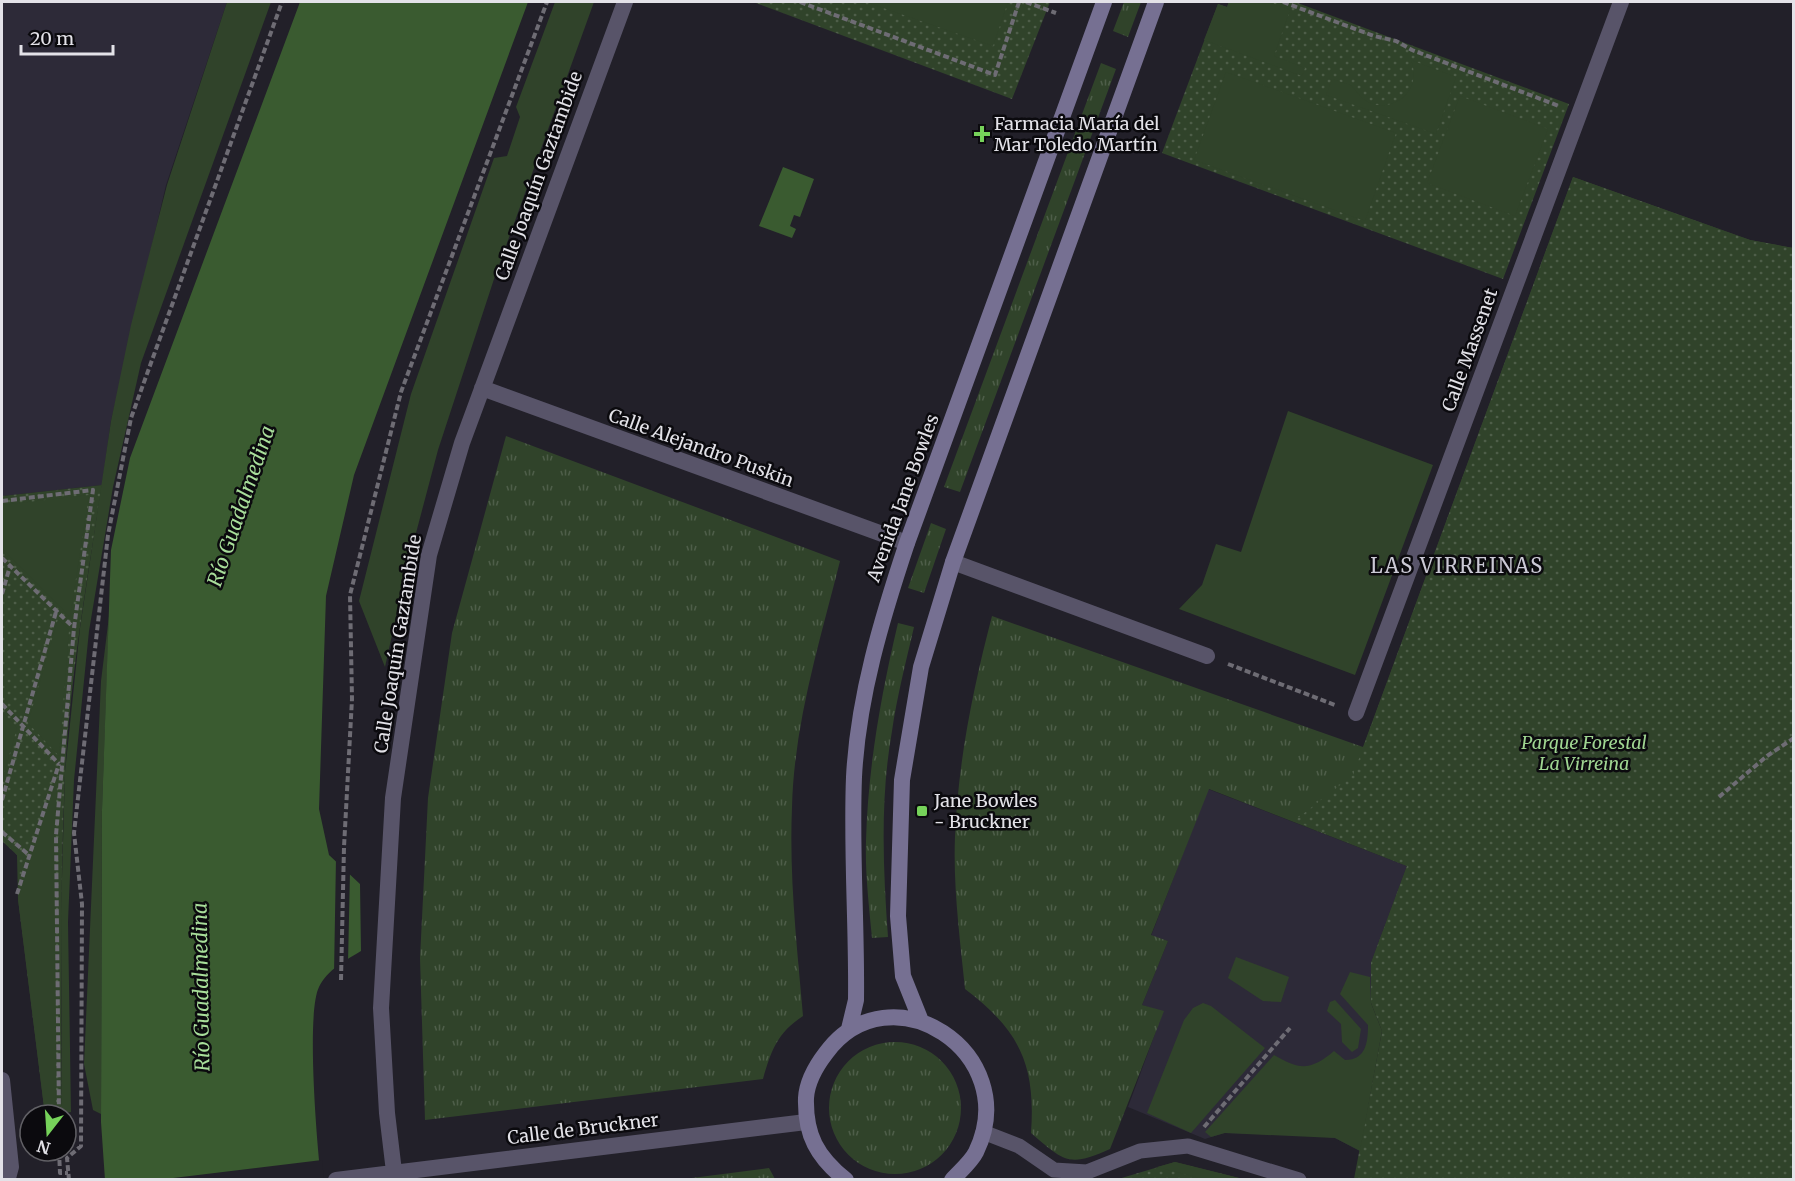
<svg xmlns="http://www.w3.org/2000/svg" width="1795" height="1181" font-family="Merriweather,serif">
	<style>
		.built { fill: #2d2a38 }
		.grass { fill: url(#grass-tufts) }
		.park { fill: url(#park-dots) }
		.garden { fill: #30432a }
		.water { fill: #3a5b30 }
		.pier { fill: #222029 }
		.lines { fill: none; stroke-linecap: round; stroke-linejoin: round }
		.path { stroke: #6e6c74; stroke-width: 4; stroke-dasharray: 6 3; stroke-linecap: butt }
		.service { stroke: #585469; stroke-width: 15 }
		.pedestrian { stroke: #585469; stroke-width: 16 }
		.minor { stroke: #585469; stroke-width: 16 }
		.secondary { stroke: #767092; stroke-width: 16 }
		.poi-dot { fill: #76d25a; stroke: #0b0a0e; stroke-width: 2 }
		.labels { text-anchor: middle; stroke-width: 5; stroke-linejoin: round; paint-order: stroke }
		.poi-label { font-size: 18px; fill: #e3e2e8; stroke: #0b0a0e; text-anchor: start }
		.street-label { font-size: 18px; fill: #e3e2e8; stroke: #0b0a0e }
		.park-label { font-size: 18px; font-style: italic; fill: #9fd591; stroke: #0b0a0e }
		.water-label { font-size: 20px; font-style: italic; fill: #a8de9a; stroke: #0b0a0e }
		.neighbourhood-label { font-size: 20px; letter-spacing: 1.5px; fill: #cbc9d5; stroke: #0b0a0e }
	</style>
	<defs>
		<pattern id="grass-tufts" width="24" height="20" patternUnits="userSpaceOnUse" patternTransform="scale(1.5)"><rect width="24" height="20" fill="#30432a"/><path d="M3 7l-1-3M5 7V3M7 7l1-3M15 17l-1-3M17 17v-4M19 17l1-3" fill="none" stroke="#4e5e49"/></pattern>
		<pattern id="park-dots" width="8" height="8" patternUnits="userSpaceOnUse" patternTransform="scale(1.5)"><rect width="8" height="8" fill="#30432a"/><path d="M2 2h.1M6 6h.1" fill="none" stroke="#4e5e49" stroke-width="1.8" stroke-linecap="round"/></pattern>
	</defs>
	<rect width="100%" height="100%" fill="#222029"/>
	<path class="built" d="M2 2H227L166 185 111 421 102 485 2 496Z
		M1208 789 1407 866 1371 963V1003L1360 1151 1335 1138 1313 1136 1224 1133 1205 1139 1128 1107 1163 1012 1142 1005 1168 941 1151 936Z"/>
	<path class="grass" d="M1124 2H1141L1128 37 1113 31Z
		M1101 63 1116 69 960 492 944 487Z
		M1573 177 1750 240 1793 248V1179L1382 1031 1371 963 1407 866 1209 789 1151 935 1168 941 1142 1005 1164 1011 1110 1149C1068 1168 1064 1161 1031 1133 1036 1064 1019 1030 965 989 960 939 953 887 955 837 958 762 973 689 992 616L1363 747Z
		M506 436 840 561C820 641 794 723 792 807 789 877 797 946 803 1016 777 1033 771 1051 763 1079L425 1120 420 958 428 798 452 633Z
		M931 523 946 529 924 593 908 588Z
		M898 623 914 627C906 662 897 696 892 731 880 799 883 868 888 937L872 938C869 906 865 873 866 841 868 767 881 695 898 623Z
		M829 1108a66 66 0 1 1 132 0a66 66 0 1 1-132 0Z
		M769 1168 775 1179H684Z"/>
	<path class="park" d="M753 2H1050L1012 99Z
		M1229 2H1295L1569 104 1503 279 1162 153 1218 4 1227 7Z
		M1573 177 1750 240 1793 248V1179H1354L1382 1031 1371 1003V963L1407 866 1294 821 1353 775Z
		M102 485C87 581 70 677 65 774 60 887 61 1001 62 1115H45L18 899 17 855 2 841V496Z
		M1175 1162 1243 1179 1115 1180Z"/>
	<path class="garden" d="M227 2H271L141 363 113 487 89 631 74 780 68 922 71 1112 62 1114 61 913 65 772 80 628 111 421 131 325 167 185Z
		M555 2H594L494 279 438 450 407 567 385 667 359 601 411 394 494 158 507 156 520 117 516 107Z
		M866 2H1008L993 46Z
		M1229 2H1269L1290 10 1274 56 1305 68 1302 76 1204 40 1218 4 1227 7Z
		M1411 60 1456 77 1436 134 1326 95 1332 79C1338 81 1344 83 1350 85 1355 88 1358 95 1363 99 1377 110 1398 106 1408 92 1415 83 1415 70 1411 60Z
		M1226 72 1396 133 1365 221 1194 160Z
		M1460 96 1548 129 1515 216 1427 183Z
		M1288 411 1433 465 1355 675 1179 609 1202 585 1216 544 1241 552Z
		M89 495 70 617 2 548V505Z
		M109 616 102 810 101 1114 93 1110 84 1064 101 681Z
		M58 619 69 630 59 756 28 723Z
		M2 712 17 728 2 780Z
		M58 770 54 836 56 1115H45L18 899Z
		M1236 957 1289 977 1281 1002 1263 1001 1228 978Z
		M1350 972 1370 977 1371 1003 1382 1031 1360 1151 1335 1138 1225 1133 1211 1137 1205 1132 1274 1055C1300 1070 1310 1071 1334 1051L1345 1060C1366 1060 1368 1042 1368 1025L1340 994Z
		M1335 1000 1361 1029 1358 1048 1352 1052 1342 1042 1341 1024 1327 1011 1330 1002Z
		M1203 1003 1211 1006 1265 1048 1191 1133 1147 1113 1184 1020 1193 1008Z
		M1175 1162 1243 1179H1204L1157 1167Z"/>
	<path class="water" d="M300 2H528L354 475 326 596 319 809 329 855 360 884 361 951C346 960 327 970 319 987 306 1013 317 1145 321 1179L105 1180 101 1122 102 810 111 550 130 458Z
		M783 167 814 179 800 217 794 215 790 226 796 229 792 238 759 226Z"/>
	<path class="pier" d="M336 858 350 871 348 963 334 974Z
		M322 1160 324 1180 165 1179Z"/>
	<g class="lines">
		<path class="path" d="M800 2 995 75 1019 2
			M1026 2 1056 13
			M1283 2 1374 36 1396 41 1412 50 1559 106
			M2 501 93 490 74 628 56 835 59 1115
			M2 558 73 627
			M2 594 10 566
			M1228 664 1335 705
			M2 704 59 764
			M1719 797 1767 756 1794 738
			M2 800 56 612
			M2 832 29 855
			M17 894 59 764
			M341 980 344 847 352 699 350 595 401 392 547 2
			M1204 1127 1290 1028
			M59 1151 60 1173H68
			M69 1180 67 1158 81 1146 82 904 74 833 108 535 131 418 282 2"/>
		<path class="service" d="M983 1132 1019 1146 1054 1170 1087 1172 1140 1151 1188 1146 1299 1180"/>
		<path class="pedestrian" d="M1356 713 1621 2"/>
		<path class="minor" d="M482 388 907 543
			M953 562 1207 656
			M2 1080 11 1167 8 1178 5 1180
			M336 1180 806 1122
			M395 1180 387 1113 381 1008 393 798 429 555 462 443 625 2"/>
		<path class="secondary" d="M921 1021 903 976 898 916 902 780 921 667 953 562 1156 2
			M849 1029 856 1000C857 925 851 851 854 777 858 697 882 618 907 543L1104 2
			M846 1180C817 1157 805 1135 806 1098 807 1081 816 1066 826 1053 890 966 1024 1053 976 1152 971 1162 960 1171 952 1180"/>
	</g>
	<g class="poi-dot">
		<path d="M979 125h6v6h6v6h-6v6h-6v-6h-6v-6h6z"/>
		<rect x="916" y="805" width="12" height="12" rx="3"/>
	</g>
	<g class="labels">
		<g class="poi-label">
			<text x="994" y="130">Farmacia María del<tspan x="994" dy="21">Mar Toledo Martín</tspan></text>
			<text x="934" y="807">Jane Bowles<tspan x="934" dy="21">- Bruckner</tspan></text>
		</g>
		<g class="street-label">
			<text transform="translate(539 176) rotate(-70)" y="6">Calle Joaquín Gaztambide</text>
			<text transform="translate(1470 350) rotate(-70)" y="6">Calle Massenet</text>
			<text transform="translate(701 448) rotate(20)" y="6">Calle Alejandro Puskin</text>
			<text transform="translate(903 498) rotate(-70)" y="6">Avenida Jane Bowles</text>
			<text transform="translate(398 644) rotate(-81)" y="6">Calle Joaquín Gaztambide</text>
			<text transform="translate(583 1129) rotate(-7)" y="6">Calle de Bruckner</text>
		</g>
		<g class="park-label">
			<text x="1584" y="749">Parque Forestal<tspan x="1584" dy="21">La Virreina</tspan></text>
		</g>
		<g class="water-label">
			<text transform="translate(241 506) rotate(-71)" y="7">Río Guadalmedina</text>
			<text transform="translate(201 987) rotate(-91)" y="7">Río Guadalmedina</text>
		</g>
		<g class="neighbourhood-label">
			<text x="1457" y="573">LAS VIRREINAS</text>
		</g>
	</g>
	<rect width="1795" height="1181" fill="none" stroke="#e3e2e8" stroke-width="6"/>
	<g transform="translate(48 1133) rotate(197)"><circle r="28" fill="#0b0a0e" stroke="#616065" stroke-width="1.5"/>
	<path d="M0-4.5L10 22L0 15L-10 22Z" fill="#76d25a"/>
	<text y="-9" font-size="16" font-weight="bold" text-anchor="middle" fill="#e3e2e8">N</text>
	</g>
	<path d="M21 45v9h92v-9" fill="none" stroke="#e3e2e8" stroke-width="3"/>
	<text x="30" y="45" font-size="18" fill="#e3e2e8" stroke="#0b0a0e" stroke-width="4.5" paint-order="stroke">20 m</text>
</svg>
